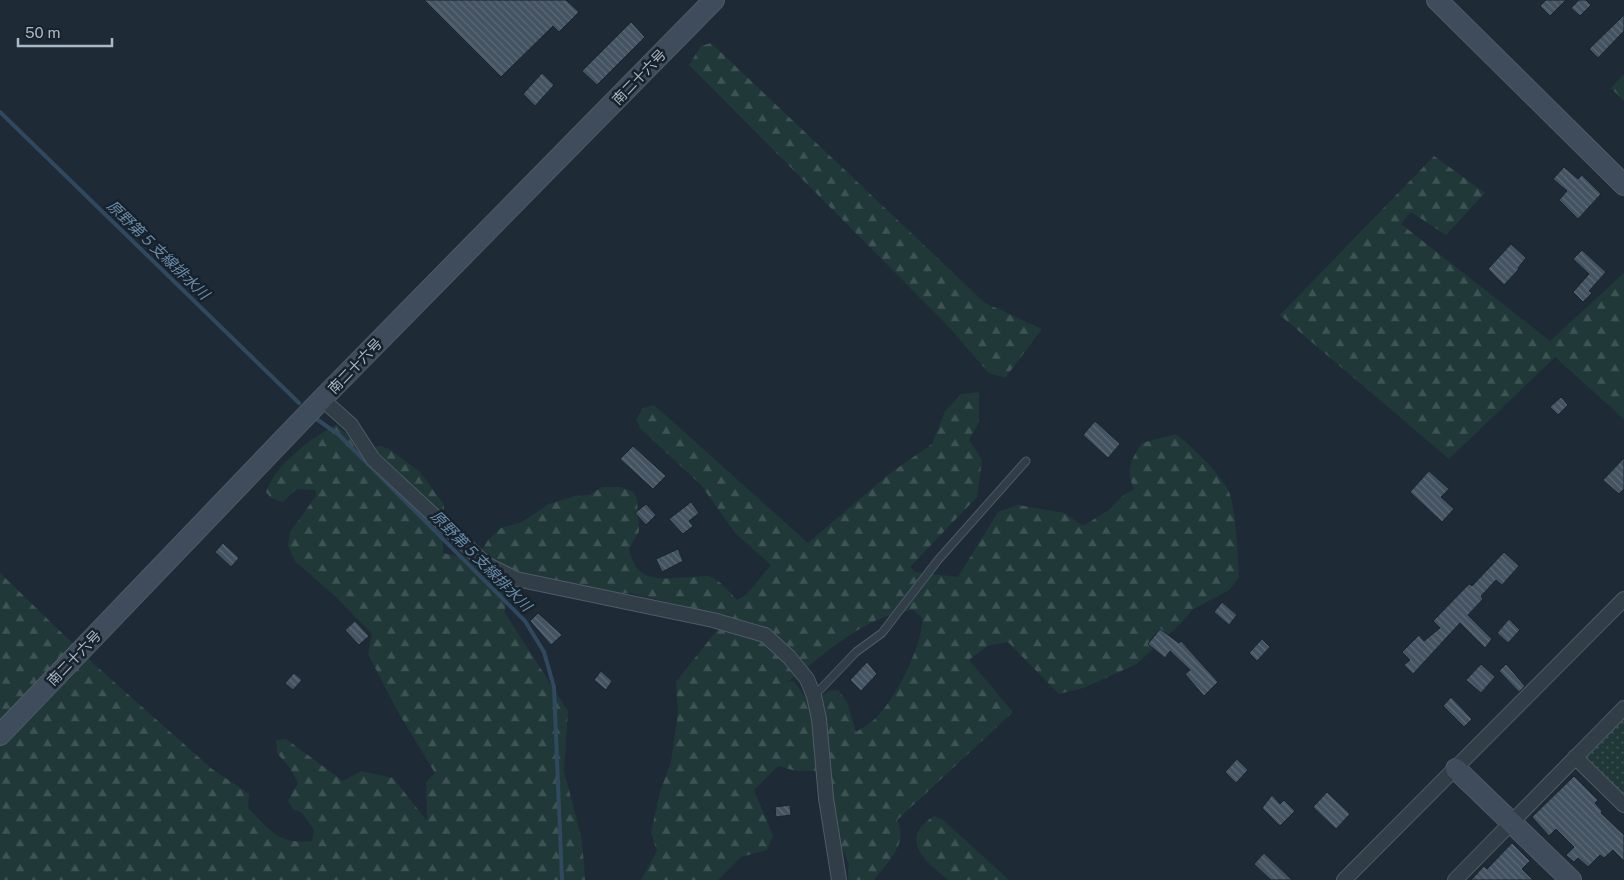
<svg xmlns="http://www.w3.org/2000/svg" width="1624" height="880" font-family="'Public Sans','Noto Sans JP',sans-serif">
	<style>
		.forest { fill: url(#forest-firs); fill-rule: evenodd }
		.park { fill: url(#park-dots) }
		.lines { fill: none; stroke-linecap: round; stroke-linejoin: round }
		.stream { stroke: #30495f; stroke-width: 4 }
		.building { fill: url(#building-back-hatch); stroke: #19242e }
		.lane-casing { stroke: #4f5b66; stroke-width: 9 }
		.street-casing { stroke: #4f5b66; stroke-width: 16 }
		.secondary-casing { stroke: #4f5b66; stroke-width: 22 }
		.lane { stroke: #313d47; stroke-width: 7 }
		.street { stroke: #313d47; stroke-width: 14 }
		.secondary { stroke: #3f4c5b; stroke-width: 20 }
		.labels { text-anchor: middle; stroke-width: 5; stroke-linejoin: round; paint-order: stroke }
		.street-label { font-size: 14px; fill: #abb8c5; stroke: #17222c }
		.water-label { font-size: 15px; font-style: italic; fill: #698caa; stroke: #17222c }
	</style>
	<defs>
		<pattern id="forest-firs" width="22" height="20" patternUnits="userSpaceOnUse" patternTransform="scale(1.25)"><rect width="22" height="20" fill="#203838"/><path d="M5 1l3.5 6h-7zM16 11l3.5 6h-7z" fill="#3e5353"/></pattern>
		<pattern id="park-dots" width="8" height="8" patternUnits="userSpaceOnUse" patternTransform="scale(1.25)"><rect width="8" height="8" fill="#203838"/><path d="M2 2h.1M6 6h.1" fill="none" stroke="#3e5353" stroke-width="1.8" stroke-linecap="round"/></pattern>
		<pattern id="building-back-hatch" width="6" height="6" patternUnits="userSpaceOnUse" patternTransform="scale(1.25)"><rect width="6" height="6" fill="#445361"/><path d="M-1 5l2 2M0 0l6 6M5-1l2 2" fill="none" stroke="#5c6a76"/></pattern>
	</defs>
	<rect width="100%" height="100%" fill="#1e2b37"/>
	<path class="forest" d="M711 43 985 303 1042 329 1005 378 989 373 946 324 689 65 701 46Z
		M1624 74V101L1611 88Z
		M1434 156 1485 193 1446 235 1411 212 1401 224 1550 341 1624 273V419L1555 357 1449 459 1280 315Z
		M979 392V422L969 440 982 460 977 497 910 567 915 572 958 577 998 512 1018 505 1064 513 1083 526 1109 510 1121 497 1134 489C1125 468 1131 461 1142 443L1176 434C1192 447 1218 471 1228 490 1236 504 1238 560 1239 578L1228 591 1193 609 1181 623 1137 664 1083 688 1059 694 1008 642 987 646 969 660 1013 712 897 820C909 843 888 862 874 880H848L849 865 836 832 828 771H796L778 766 754 790 773 836 767 850 741 857 718 880H641L657 851 651 832 660 792 671 762 678 713 676 682 725 620 709 612 630 593 611 594 522 573 506 593 505 613 568 711 564 771 582 840 585 880H0V573L95 665 212 769 249 794 248 808C269 830 279 845 312 841L314 830 302 813 293 809 288 801 298 783 290 768 277 753 276 740 286 739 343 781 361 771 393 778 427 821 426 782 435 773 398 712 368 654 372 634 337 598 295 561 288 546 290 532 316 496 315 490 296 489 283 502 271 498 266 492C275 465 311 438 336 425L364 450 380 446 389 449 420 472 444 505 443 553 456 556 478 557 488 540 501 528 522 522 549 504 575 496 589 495 602 487H620L633 492 637 500 639 531 629 549C637 586 663 578 693 577 698 577 703 575 708 576 721 580 728 591 737 600L746 595 771 565 735 533 701 485 640 428 636 419 643 408 654 405 808 543 889 474 932 444 945 411 961 394ZM913 610 922 617C925 642 894 702 875 719 869 724 862 728 856 732L847 702 838 690 829 691 823 695 805 697 794 681 787 682C827 654 862 616 913 610Z
		M934 816 942 819 1009 880H948C926 861 897 840 934 816Z"/>
	<path class="park" d="M1624 719V795L1587 757Z"/>
	<g class="lines">
		<path class="stream" d="M0 112 299 403
			M315 418 339 435 525 621 544 652 554 687 562 880"/>
	</g>
	<path class="building" d="M424 0H566L579 12 559 32 553 26 501 77Z
		M1546 0H1566L1550 16 1540 6Z
		M1579 0H1586L1591 5 1580 16 1571 8Z
		M1624 15V31L1598 58 1589 49Z
		M631 22 645 37 597 85 582 71Z
		M542 73 554 85 535 106 523 94Z
		M1564 167 1578 179 1582 175 1601 194 1578 219 1559 200 1567 191 1553 179Z
		M1511 244 1526 258 1518 268 1519 269 1504 285 1488 269Z
		M1582 250 1606 272 1589 291 1592 293 1583 302 1573 292 1589 274 1573 259Z
		M1561 397 1568 405 1558 415 1550 407Z
		M1095 421 1120 444 1108 458 1083 435Z
		M633 446 666 476 653 489 620 459Z
		M1624 458V489L1619 494 1603 480Z
		M1429 471 1449 489 1441 497 1454 509 1442 522 1410 492Z
		M691 502 699 513 689 521 693 526 683 534 669 519Z
		M646 504 656 515 646 525 635 513Z
		M223 543 239 558 231 567 215 552Z
		M678 549 683 561 662 572 656 559Z
		M1504 552 1519 566 1502 585 1496 580 1481 596 1483 599 1468 615 1492 639 1485 648 1460 623 1413 674 1404 665 1410 660 1402 652 1419 635 1424 641 1440 628 1433 621 1469 584 1472 586Z
		M1222 602 1237 615 1229 625 1214 612Z
		M538 613 562 635 551 645 530 621Z
		M1509 619 1520 630 1508 643 1497 633Z
		M355 621 369 636 359 645 345 630Z
		M1160 629 1179 643 1181 641 1218 682 1204 696 1185 674 1190 670 1170 651 1165 658 1148 644Z
		M1262 639 1270 647 1257 661 1249 653Z
		M867 662 877 674 861 691 850 680Z
		M1481 664 1495 677 1481 693 1466 680Z
		M1506 664 1525 686 1519 692 1499 671Z
		M601 671 612 681 606 690 594 680Z
		M294 673 302 680 293 690 285 683Z
		M1451 697 1472 719 1464 727 1443 706Z
		M1237 759 1248 770 1236 783 1225 772Z
		M1574 776 1598 800 1595 803 1602 811 1601 813 1624 835V861L1613 850 1604 858 1600 855 1588 867 1578 858 1574 862 1566 855 1574 847 1556 829 1549 836 1532 817Z
		M1327 792 1350 814 1336 829 1313 807Z
		M1272 795 1280 804 1284 800 1295 811 1280 826 1262 808Z
		M790 805 791 815 776 817 775 807Z
		M1512 843 1530 861 1522 869 1533 880H1471L1484 866 1487 869Z
		M1264 853 1292 880H1271L1254 864Z"/>
	<g class="lines">
		<g class="lane-casing">
			<path id="lane" d="M814 696 856 652 882 633 938 560 1026 461"/>
		</g>
		<g class="street-casing">
			<path id="street" d="M322 399 351 425 373 459 486 564 516 579 713 620 765 635 789 657 807 679 814 696 819 719 826 798 839 880
				M1575 757 1624 805
				M1344 880 1624 599
				M1455 880 1624 708"/>
		</g>
		<g class="secondary-casing">
			<path id="secondary" d="M1437 0 1624 185
				M0 735 322 399 714 0
				M1456 769 1571 880"/>
		</g>
		<use href="#lane" class="lane"/>
		<use href="#street" class="street"/>
		<use href="#secondary" class="secondary"/>
	</g>
	<g class="labels">
		<g class="street-label">
			<text transform="translate(639 77) rotate(-46)" y="5">南二十六号</text>
			<text transform="translate(355 366) rotate(-46)" y="5">南二十六号</text>
			<text transform="translate(74 658) rotate(-46)" y="5">南二十六号</text>
		</g>
		<g class="water-label">
			<text transform="translate(158 250) rotate(44)" y="5">原野第５支線排水川</text>
			<text transform="translate(481 561) rotate(45)" y="5">原野第５支線排水川</text>
		</g>
	</g>
	<path d="M18 38v8h94v-8" fill="none" stroke="#abb8c5" stroke-width="2.5"/>
	<text x="25" y="38" font-size="15" fill="#abb8c5" stroke="#17222c" stroke-width="4" paint-order="stroke">50 m</text>
</svg>
